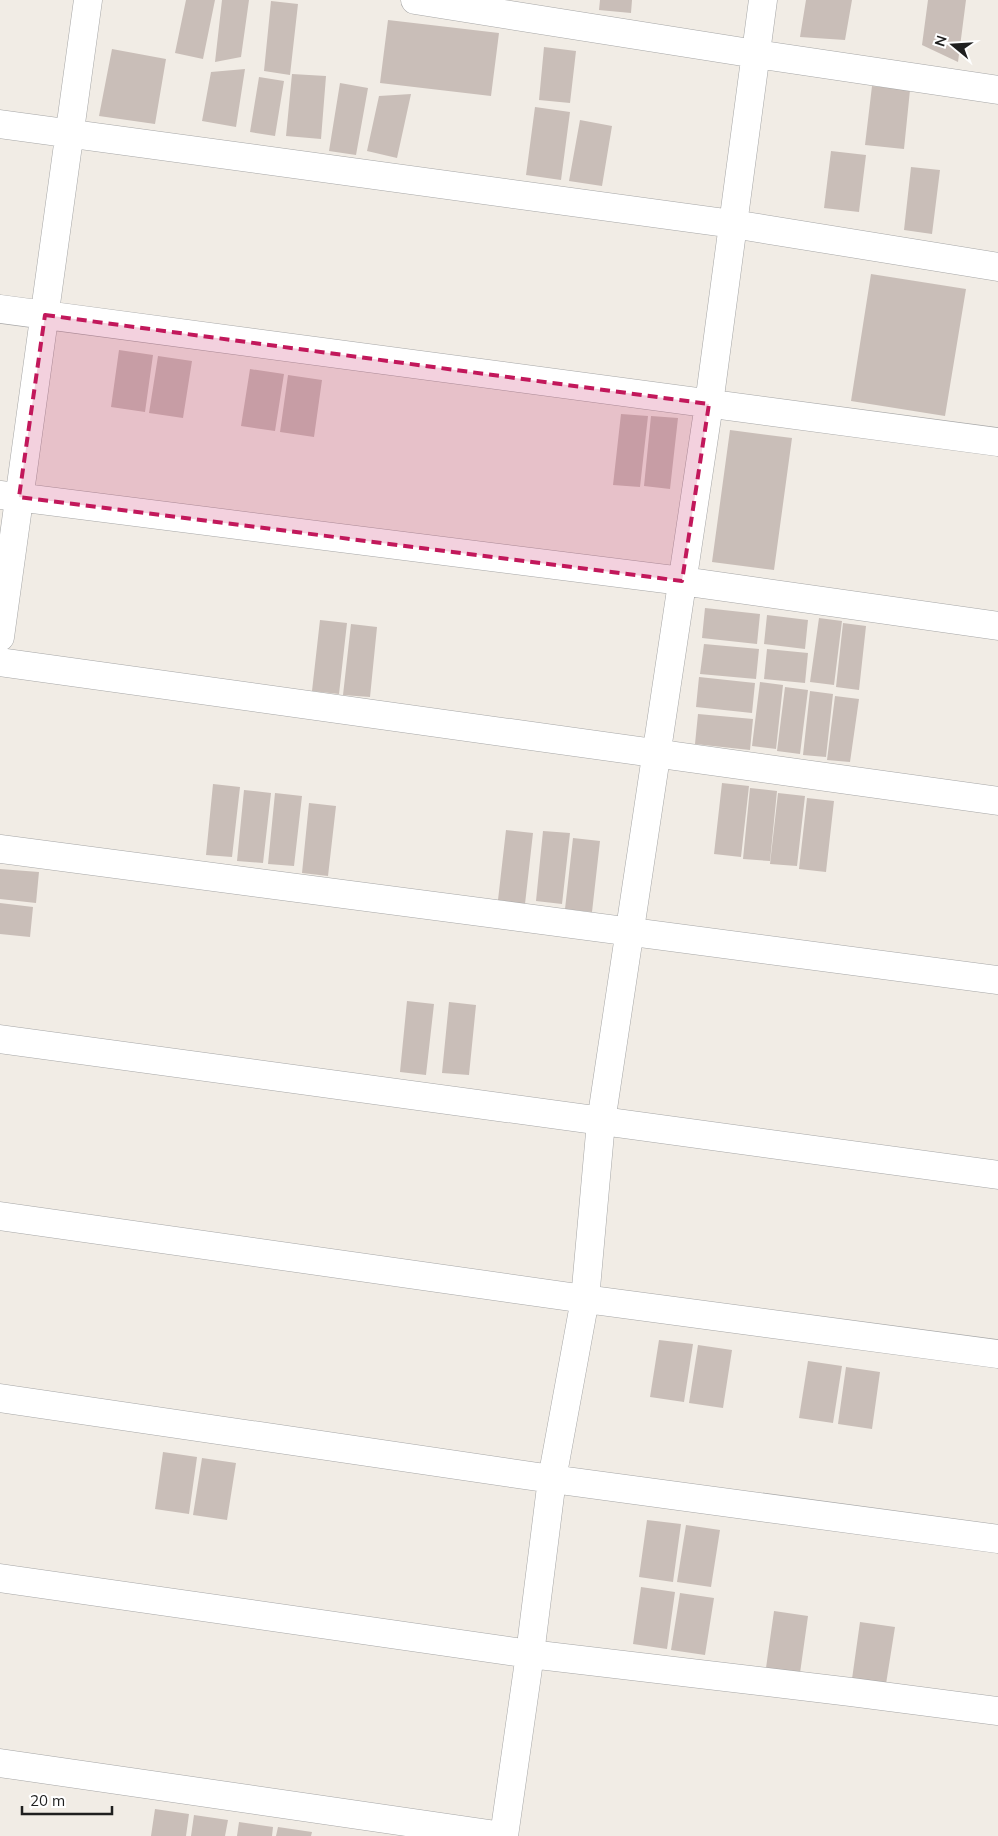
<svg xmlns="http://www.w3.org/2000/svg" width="998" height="1836" font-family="Mulish,sans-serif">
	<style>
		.building { fill: #c9beb8 }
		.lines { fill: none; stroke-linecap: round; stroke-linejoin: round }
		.minor-casing { stroke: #a6a6a6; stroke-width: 29 }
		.minor { stroke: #fff; stroke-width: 28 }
		.marked { fill: #c2185b; fill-opacity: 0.2; stroke: #c2185b; stroke-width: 4; stroke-dasharray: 10 6; stroke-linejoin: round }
	</style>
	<rect width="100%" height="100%" fill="#f1ece5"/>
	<path class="building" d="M186 0H215L203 59 175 53Z
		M222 0H249L241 57 215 62Z
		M600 0H632L631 13 599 10Z
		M806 0H852L845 40 800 37Z
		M928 0H966L958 62 922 45Z
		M271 1 298 4 290 75 264 71Z
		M388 20 499 33 491 96 380 83Z
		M544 47 576 51 570 103 539 100Z
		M112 49 166 59 155 124 99 116Z
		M245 69 236 127 202 121 211 72Z
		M292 74 326 76 321 139 286 136Z
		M259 77 284 81 275 136 250 132Z
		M340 83 368 88 356 155 329 151Z
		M872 86 910 90 904 149 865 145Z
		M411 94 397 158 367 151 379 96Z
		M535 107 570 112 561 180 526 175Z
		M580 120 612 126 602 186 569 181Z
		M831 151 866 155 859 212 824 208Z
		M911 167 940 170 932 234 904 230Z
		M871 274 966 289 945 416 851 401Z
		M119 350 153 355 145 412 111 407Z
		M158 356 192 361 183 418 149 413Z
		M250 369 284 374 275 431 241 426Z
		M288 375 322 380 314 437 280 432Z
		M621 414 648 416 640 487 613 485Z
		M651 416 678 418 670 489 644 486Z
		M730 430 792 438 774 570 712 562Z
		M705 608 760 614 757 644 702 638Z
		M767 615 808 620 805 649 764 644Z
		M819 618 842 621 834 685 810 682Z
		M320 620 347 623 339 694 312 691Z
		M843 623 866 626 859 690 836 687Z
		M351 624 377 627 370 697 343 695Z
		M704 644 759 649 756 679 700 674Z
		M767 649 808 653 805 683 764 679Z
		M699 677 755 683 752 713 696 707Z
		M760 682 783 685 776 749 752 746Z
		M785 687 808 690 800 754 777 751Z
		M810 691 833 694 826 757 803 755Z
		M835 696 859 699 850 762 827 760Z
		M698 714 753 719 750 750 695 744Z
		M722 783 749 786 741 857 714 854Z
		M213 784 240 787 232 857 206 855Z
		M750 788 777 791 770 861 743 859Z
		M244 790 271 793 263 863 237 861Z
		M275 793 302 796 294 866 268 864Z
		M778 793 805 796 797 866 770 864Z
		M807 798 834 801 826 872 799 869Z
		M309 803 336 806 328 876 302 873Z
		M506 830 533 833 525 904 498 900Z
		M543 831 570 833 562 904 536 901Z
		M573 838 600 841 592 912 565 909Z
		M0 869 39 872 36 903 0 899Z
		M0 903 33 907 30 937 0 934Z
		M407 1001 434 1004 426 1075 400 1072Z
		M449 1002 476 1005 469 1075 442 1073Z
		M659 1340 693 1344 684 1402 650 1397Z
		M698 1345 732 1350 723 1408 689 1403Z
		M808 1361 842 1366 833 1423 799 1418Z
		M846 1367 880 1372 872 1429 838 1424Z
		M163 1452 197 1457 189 1514 155 1509Z
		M202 1458 236 1463 227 1520 193 1515Z
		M647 1520 681 1524 673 1582 639 1577Z
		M686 1525 720 1530 711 1587 677 1582Z
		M641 1587 675 1592 667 1649 633 1644Z
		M680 1593 714 1598 705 1655 671 1650Z
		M774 1611 808 1616 800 1673 766 1668Z
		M860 1622 895 1627 886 1684 852 1679Z
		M155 1809 189 1814 186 1836H151Z
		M194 1815 228 1820 225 1836H191Z
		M239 1822 273 1827 272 1836H237Z
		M278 1827 312 1832 311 1836H276Z"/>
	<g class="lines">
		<g class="minor-casing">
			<path id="minor" d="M415 0 756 54 998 90
				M0 124 733 224 998 267
				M0 309 998 442
				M0 495 682 581 998 626
				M0 637 88 0
				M0 662 998 801
				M0 849 998 980
				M0 1039 998 1175
				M0 1216 585 1299 998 1354
				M0 1398 552 1479 998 1539
				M0 1578 530 1654 851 1692 998 1711
				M0 1763 503 1836
				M504 1836 530 1654 552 1479 585 1299 601 1122 709 404 763 0"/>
		</g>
		<use href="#minor" class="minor"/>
	</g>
	<path class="marked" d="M45 315 709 404 682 581 19 497Z"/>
	<g transform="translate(953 45) rotate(288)" stroke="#ffffff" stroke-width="4" paint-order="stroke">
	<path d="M0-4L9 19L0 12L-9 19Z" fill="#1f1f1f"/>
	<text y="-8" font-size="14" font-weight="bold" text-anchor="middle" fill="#1f1f1f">N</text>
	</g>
	<path d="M22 1806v8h90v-8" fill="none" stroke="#1f1f1f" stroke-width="2.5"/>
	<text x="30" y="1806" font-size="15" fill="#1f1f1f" stroke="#ffffff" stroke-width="4" paint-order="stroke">20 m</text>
</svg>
